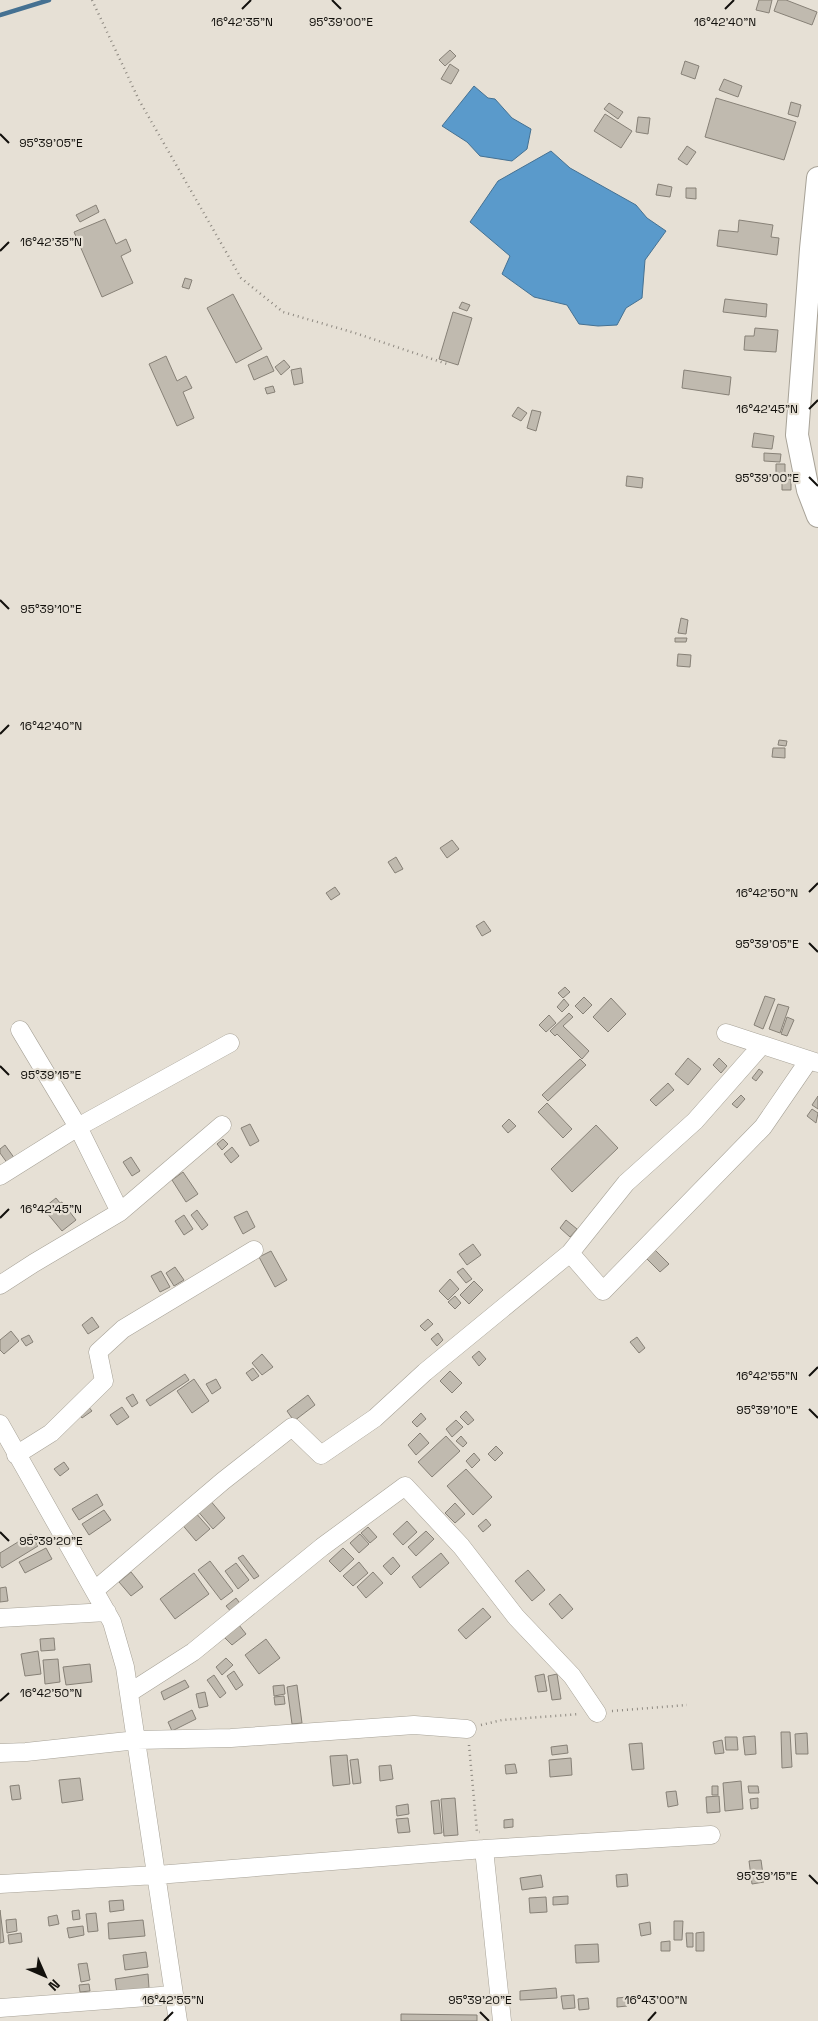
<svg xmlns="http://www.w3.org/2000/svg" width="818" height="2021" font-family="'Space Grotesk',sans-serif">
	<style>
		.water { fill: #5a9acb; stroke: #457192 }
		.lines { fill: none; stroke-linecap: round; stroke-linejoin: round }
		.stream { stroke: #457192; stroke-width: 4.5 }
		.building { fill: #c0baaf; stroke: #878177 }
		.minor-casing { stroke: #a7a297; stroke-width: 19 }
		.tertiary-casing { stroke: #a7a297; stroke-width: 24 }
		.path { stroke: #8e8981; stroke-width: 2.5; stroke-dasharray: 1 4; stroke-linecap: butt }
		.minor { stroke: #fff; stroke-width: 18 }
		.tertiary { stroke: #fff; stroke-width: 22 }
		.ticks { fill: none; stroke: #13110d; stroke-width: 2 }
		.ticks-label { font-size: 12px; text-anchor: middle; fill: #13110d; stroke: #e6e0d5; stroke-width: 4.5; stroke-linejoin: round; paint-order: stroke }
	</style>
	<rect width="100%" height="100%" fill="#e6e0d5"/>
	<path class="water" d="M474 86 488 98 495 99 512 118 531 129 527 149 512 161 480 156 467 142 442 126Z
		M551 151 570 168 636 205 647 218 666 231 645 260 642 298 626 308 617 325 598 326 579 324 567 305 534 297 502 274 510 256 470 222 498 181Z"/>
	<g class="lines">
		<path class="stream" d="M0 15 49 0"/>
	</g>
	<path class="building" d="M759 0H772L769 13 756 10Z
		M778 0H786L817 12 812 25 774 11Z
		M450 50 456 56 445 66 439 60Z
		M685 61 699 66 695 79 681 74Z
		M450 64 459 70 451 84 441 79Z
		M724 79 742 86 738 97 719 90Z
		M716 98 796 122 784 160 705 137Z
		M791 102 801 105 798 117 788 114Z
		M609 103 623 112 618 119 604 109Z
		M605 114 632 131 621 148 594 131Z
		M638 117 650 118 648 134 636 132Z
		M687 146 696 152 687 165 678 159Z
		M658 184 672 187 670 197 656 195Z
		M686 188H696V199L686 198Z
		M96 205 99 212 80 222 76 215Z
		M105 219 116 244 126 239 131 251 121 256 133 283 102 297 74 232Z
		M739 220 773 225 771 237 779 238 777 255 717 246 719 230 738 232Z
		M185 278 192 280 189 289 182 287Z
		M233 294 262 349 236 363 207 308Z
		M725 299 767 304 766 317 723 312Z
		M462 302 470 305 467 311 459 308Z
		M453 312 472 318 458 365 439 359Z
		M755 328 778 330 776 352 744 350 745 336H754Z
		M166 356 177 381 186 376 192 388 183 392 194 418 177 426 149 364Z
		M267 356 274 371 254 380 248 365Z
		M284 360 290 367 281 375 275 367Z
		M301 368 303 383 294 385 291 370Z
		M684 370 731 377 729 395 682 388Z
		M273 386 275 392 267 394 265 388Z
		M518 407 527 413 521 421 512 416Z
		M532 410 541 412 536 431 527 428Z
		M754 433 774 436 772 449 752 447Z
		M764 453 781 454 780 462 764 461Z
		M776 464H785V475H776Z
		M627 476 643 478 642 488 626 486Z
		M782 479H791V490H782Z
		M681 618 688 620 686 634 678 633Z
		M675 638H687L686 642H675Z
		M678 654 691 655 690 667 677 666Z
		M779 740 787 741 786 746 778 745Z
		M773 748H785V758L772 757Z
		M452 840 459 849 447 858 440 848Z
		M396 857 403 869 395 873 388 862Z
		M335 887 340 894 331 900 326 893Z
		M484 921 491 931 482 936 476 926Z
		M565 987 570 992 563 998 558 993Z
		M765 996 775 999 763 1029 754 1025Z
		M584 997 592 1005 583 1014 575 1006Z
		M611 998 626 1014 608 1032 593 1017Z
		M564 999 569 1005 562 1012 557 1007Z
		M778 1004 789 1007 780 1033 769 1029Z
		M569 1013 573 1017 563 1026 589 1051 582 1059 557 1034 555 1036 550 1031Z
		M549 1015 556 1023 546 1032 539 1025Z
		M787 1017 794 1020 787 1036 781 1034Z
		M688 1058 701 1069 688 1085 675 1074Z
		M719 1058 727 1066 721 1073 713 1065Z
		M580 1059 586 1065 548 1101 542 1095Z
		M759 1069 763 1072 756 1081 752 1078Z
		M668 1083 674 1090 656 1106 650 1100Z
		M741 1095 745 1099 737 1108 732 1104Z
		M818 1096V1109L812 1105Z
		M547 1103 572 1129 563 1138 538 1112Z
		M812 1109 818 1113 816 1123 807 1116Z
		M509 1119 516 1126 508 1133 502 1126Z
		M250 1124 259 1141 250 1146 241 1128Z
		M596 1125 618 1148 572 1192 551 1169Z
		M223 1139 228 1144 222 1150 217 1144Z
		M5 1145 15 1159 8 1164 0 1153V1149Z
		M232 1147 239 1156 231 1163 224 1154Z
		M131 1157 140 1171 132 1176 123 1162Z
		M183 1172 198 1194 186 1202 172 1180Z
		M56 1198 60 1203 62 1202 76 1220 62 1231 47 1213 50 1210 46 1206Z
		M197 1210 208 1225 202 1230 191 1215Z
		M247 1211 255 1227 243 1234 234 1217Z
		M184 1215 193 1229 184 1235 175 1221Z
		M566 1220 577 1229 570 1237 560 1228Z
		M473 1244 481 1255 467 1265 459 1254Z
		M654 1249 669 1264 660 1272 645 1257Z
		M271 1251 287 1280 275 1287 259 1257Z
		M175 1267 184 1280 174 1286 166 1273Z
		M463 1268 472 1279 466 1283 457 1272Z
		M161 1271 170 1287 160 1292 151 1276Z
		M450 1279 459 1289 448 1300 439 1291Z
		M474 1281 483 1290 469 1304 460 1295Z
		M455 1296 461 1303 455 1309 448 1302Z
		M92 1317 99 1327 88 1334 82 1325Z
		M428 1319 433 1324 425 1331 420 1326Z
		M11 1331 19 1341 4 1354 0 1350V1340Z
		M438 1333 443 1340 437 1346 431 1339Z
		M29 1335 33 1342 26 1346 21 1339Z
		M637 1337 645 1348 639 1353 630 1342Z
		M479 1351 486 1359 479 1366 472 1357Z
		M262 1354 273 1367 262 1375 252 1363Z
		M253 1368 259 1376 252 1381 246 1373Z
		M450 1371 462 1383 452 1393 440 1381Z
		M185 1374 189 1380 150 1406 146 1400Z
		M194 1379 209 1401 192 1413 177 1391Z
		M216 1379 221 1388 212 1394 206 1384Z
		M133 1394 138 1403 132 1407 126 1398Z
		M308 1395 315 1405 294 1421 287 1411Z
		M87 1405 92 1411 82 1418 78 1412Z
		M122 1407 129 1417 117 1425 110 1415Z
		M466 1411 474 1420 468 1425 460 1417Z
		M421 1413 426 1419 417 1427 412 1422Z
		M456 1420 463 1427 452 1437 446 1429Z
		M420 1433 429 1443 416 1455 408 1445Z
		M446 1436 460 1451 432 1477 418 1462Z
		M461 1436 467 1443 463 1447 456 1441Z
		M496 1446 503 1453 495 1461 488 1454Z
		M474 1453 480 1460 472 1468 466 1461Z
		M64 1462 69 1469 60 1476 54 1469Z
		M466 1469 492 1497 473 1515 447 1486Z
		M97 1494 103 1505 79 1520 72 1509Z
		M209 1499 225 1518 213 1529 196 1509Z
		M455 1503 465 1514 455 1523 445 1513Z
		M104 1510 111 1520 89 1535 82 1524Z
		M194 1511 210 1529 196 1541 180 1522Z
		M486 1519 491 1525 483 1532 478 1526Z
		M407 1521 417 1532 403 1545 393 1534Z
		M368 1527 377 1537 370 1543 361 1533Z
		M426 1531 434 1539 416 1556 408 1547Z
		M31 1534 38 1546 2 1568 0 1565V1553Z
		M360 1534 369 1544 359 1553 350 1543Z
		M46 1548 52 1559 25 1573 19 1562Z
		M343 1548 354 1559 340 1572 329 1561Z
		M441 1553 449 1563 420 1588 412 1577Z
		M243 1555 259 1576 254 1579 238 1558Z
		M393 1557 400 1566 391 1575 383 1566Z
		M210 1561 233 1591 221 1600 198 1570Z
		M359 1562 368 1573 353 1586 343 1576Z
		M236 1563 249 1580 238 1589 225 1571Z
		M528 1570 545 1590 532 1601 515 1581Z
		M131 1572 143 1587 131 1596 119 1582Z
		M373 1572 383 1583 366 1598 357 1587Z
		M194 1573 209 1594 175 1619 160 1599Z
		M6 1587 8 1601 0 1602V1588Z
		M560 1594 573 1609 562 1619 549 1604Z
		M236 1598 242 1606 233 1614 226 1606Z
		M483 1608 491 1617 466 1639 458 1630Z
		M239 1625 246 1634 232 1645 224 1637Z
		M54 1638 55 1650 41 1651 40 1639Z
		M266 1639 280 1658 259 1674 245 1655Z
		M38 1651 41 1674 25 1676 21 1654Z
		M226 1658 233 1665 222 1675 216 1667Z
		M58 1659 60 1682 45 1684 43 1660Z
		M90 1664 92 1682 66 1685 63 1667Z
		M234 1671 243 1685 236 1690 227 1676Z
		M544 1674 547 1691 538 1692 535 1676Z
		M557 1674 561 1699 552 1700 548 1676Z
		M214 1675 226 1693 220 1698 207 1680Z
		M185 1680 189 1687 164 1700 161 1692Z
		M284 1685 285 1694 274 1696 273 1686Z
		M297 1685 302 1723 292 1724 287 1687Z
		M205 1692 208 1706 199 1708 196 1694Z
		M284 1696 285 1704 275 1705 274 1697Z
		M192 1710 196 1719 172 1731 168 1722Z
		M781 1732H790L792 1767 782 1768Z
		M807 1733 808 1754H796L795 1734Z
		M755 1736 756 1754 745 1755 743 1737Z
		M725 1737H737L738 1750H726Z
		M722 1740 724 1753 715 1754 713 1742Z
		M642 1743 644 1769 632 1770 629 1744Z
		M567 1745 568 1753 552 1755 551 1747Z
		M347 1755 350 1784 333 1786 330 1756Z
		M571 1758 572 1775 550 1777 549 1760Z
		M358 1759 361 1783 353 1784 350 1760Z
		M515 1764 517 1773 506 1774 505 1765Z
		M391 1765 393 1779 380 1781 379 1766Z
		M80 1778 83 1800 62 1803 59 1780Z
		M741 1781 743 1809 725 1811 723 1783Z
		M19 1785 21 1799 12 1800 10 1786Z
		M712 1786H718V1795H712Z
		M748 1786H758L759 1793H749Z
		M676 1791 678 1805 668 1807 666 1792Z
		M719 1796 720 1812 707 1813 706 1797Z
		M455 1798 458 1835 444 1836 441 1799Z
		M758 1798V1808L751 1809 750 1799Z
		M439 1800 442 1833 434 1834 431 1801Z
		M408 1804 409 1814 397 1816 396 1806Z
		M408 1818 410 1832 398 1833 396 1819Z
		M513 1819V1827L504 1828V1820Z
		M761 1860 764 1882 752 1884 749 1861Z
		M627 1874 628 1886 617 1887 616 1875Z
		M541 1875 543 1887 522 1890 520 1878Z
		M568 1896V1904L553 1905V1897Z
		M546 1897 547 1912 530 1913 529 1898Z
		M123 1900 124 1910 110 1912 109 1901Z
		M0 1910 4 1942 0 1943Z
		M79 1910 80 1919 73 1920 72 1911Z
		M96 1913 98 1931 88 1932 86 1914Z
		M57 1915 59 1924 49 1926 48 1917Z
		M16 1919 17 1931 7 1933 6 1920Z
		M143 1920 145 1936 109 1939 108 1923Z
		M674 1921H683L682 1940H674Z
		M650 1922 651 1934 641 1936 639 1924Z
		M83 1926 84 1935 69 1938 67 1928Z
		M704 1932V1951H696V1933Z
		M21 1933 22 1942 9 1944 8 1935Z
		M686 1933H693V1947H687Z
		M670 1941V1951H661V1942Z
		M598 1944 599 1962 576 1963 575 1945Z
		M146 1952 148 1967 125 1970 123 1955Z
		M87 1963 90 1980 81 1982 78 1964Z
		M148 1974 149 1988 117 1993 115 1979Z
		M89 1984 90 1991 80 1992 79 1985Z
		M556 1988 557 1998 520 2000V1991Z
		M574 1995 575 2008 563 2009 561 1996Z
		M627 1997V2006L617 2007V1998Z
		M588 1998 589 2009 579 2010 578 1999Z
		M401 2014 477 2015V2021H401Z"/>
	<g class="lines">
		<g class="minor-casing">
			<path id="minor" d="M20 1030 78 1127 120 1212
				M726 1033 818 1063
				M0 1176 78 1127 230 1043
				M570 1253 603 1291 763 1127 809 1060
				M0 1285 34 1263 120 1212 222 1125
				M0 1424 112 1622 125 1667 178 2021
				M16 1455 51 1433 104 1381 98 1352 123 1329 254 1250
				M95 1590 223 1481 292 1427 321 1455 375 1418 425 1372 570 1253 626 1183 695 1121 762 1045
				M0 1618 107 1612
				M129 1693 193 1652 322 1547 405 1486 461 1546 516 1617 572 1676 597 1713
				M0 1753 26 1752 137 1740 231 1738 414 1725 467 1729
				M484 1849 502 2021
				M0 1884 157 1875 484 1849 711 1835
				M0 2008 174 1995"/>
		</g>
		<g class="tertiary-casing">
			<path id="tertiary" d="M818 178 811 249 797 435 808 490 818 516"/>
		</g>
		<path class="path" d="M92 0 139 100 241 278 283 312 355 333 450 365
			M612 1711 687 1705
			M481 1725 502 1720 580 1714
			M469 1745 477 1832H480"/>
		<use href="#minor" class="minor"/>
		<use href="#tertiary" class="tertiary"/>
	</g>
	<path class="ticks" d="M332 0 341 9M242 9 251 0M725 9 734 0M0 134 9 143M0 251 9 242M809 409 818 400M809 477 818 486M0 600 9 609M0 734 9 725M809 892 818 883M809 943 818 952M0 1066 9 1075M0 1218 9 1209M809 1376 818 1367M809 1409 818 1418M0 1532 9 1541M0 1701 9 1693M809 1875 818 1884M480 2012 489 2021M164 2021 173 2012M648 2021 656 2012"/>
	<g class="ticks-label">
		<text x="242" y="26">16°42'35"N</text>
		<text x="341" y="26">95°39'00"E</text>
		<text x="725" y="26">16°42'40"N</text>
		<text x="51" y="147">95°39'05"E</text>
		<text x="51" y="246">16°42'35"N</text>
		<text x="767" y="413">16°42'45"N</text>
		<text x="767" y="482">95°39'00"E</text>
		<text x="51" y="613">95°39'10"E</text>
		<text x="51" y="730">16°42'40"N</text>
		<text x="767" y="897">16°42'50"N</text>
		<text x="767" y="948">95°39'05"E</text>
		<text x="51" y="1079">95°39'15"E</text>
		<text x="51" y="1213">16°42'45"N</text>
		<text x="767" y="1380">16°42'55"N</text>
		<text x="767" y="1414">95°39'10"E</text>
		<text x="51" y="1545">95°39'20"E</text>
		<text x="51" y="1697">16°42'50"N</text>
		<text x="767" y="1880">95°39'15"E</text>
		<text x="173" y="2004">16°42'55"N</text>
		<text x="480" y="2004">95°39'20"E</text>
		<text x="656" y="2004">16°43'00"N</text>
	</g>
	<g transform="translate(45 1976) rotate(135)" stroke="#e6e0d5" stroke-width="4" paint-order="stroke">
	<path d="M0-4L9 19L0 12L-9 19Z" fill="#13110d"/>
	<text y="-8" font-size="14" font-weight="bold" text-anchor="middle" fill="#13110d">N</text>
	</g>
</svg>
